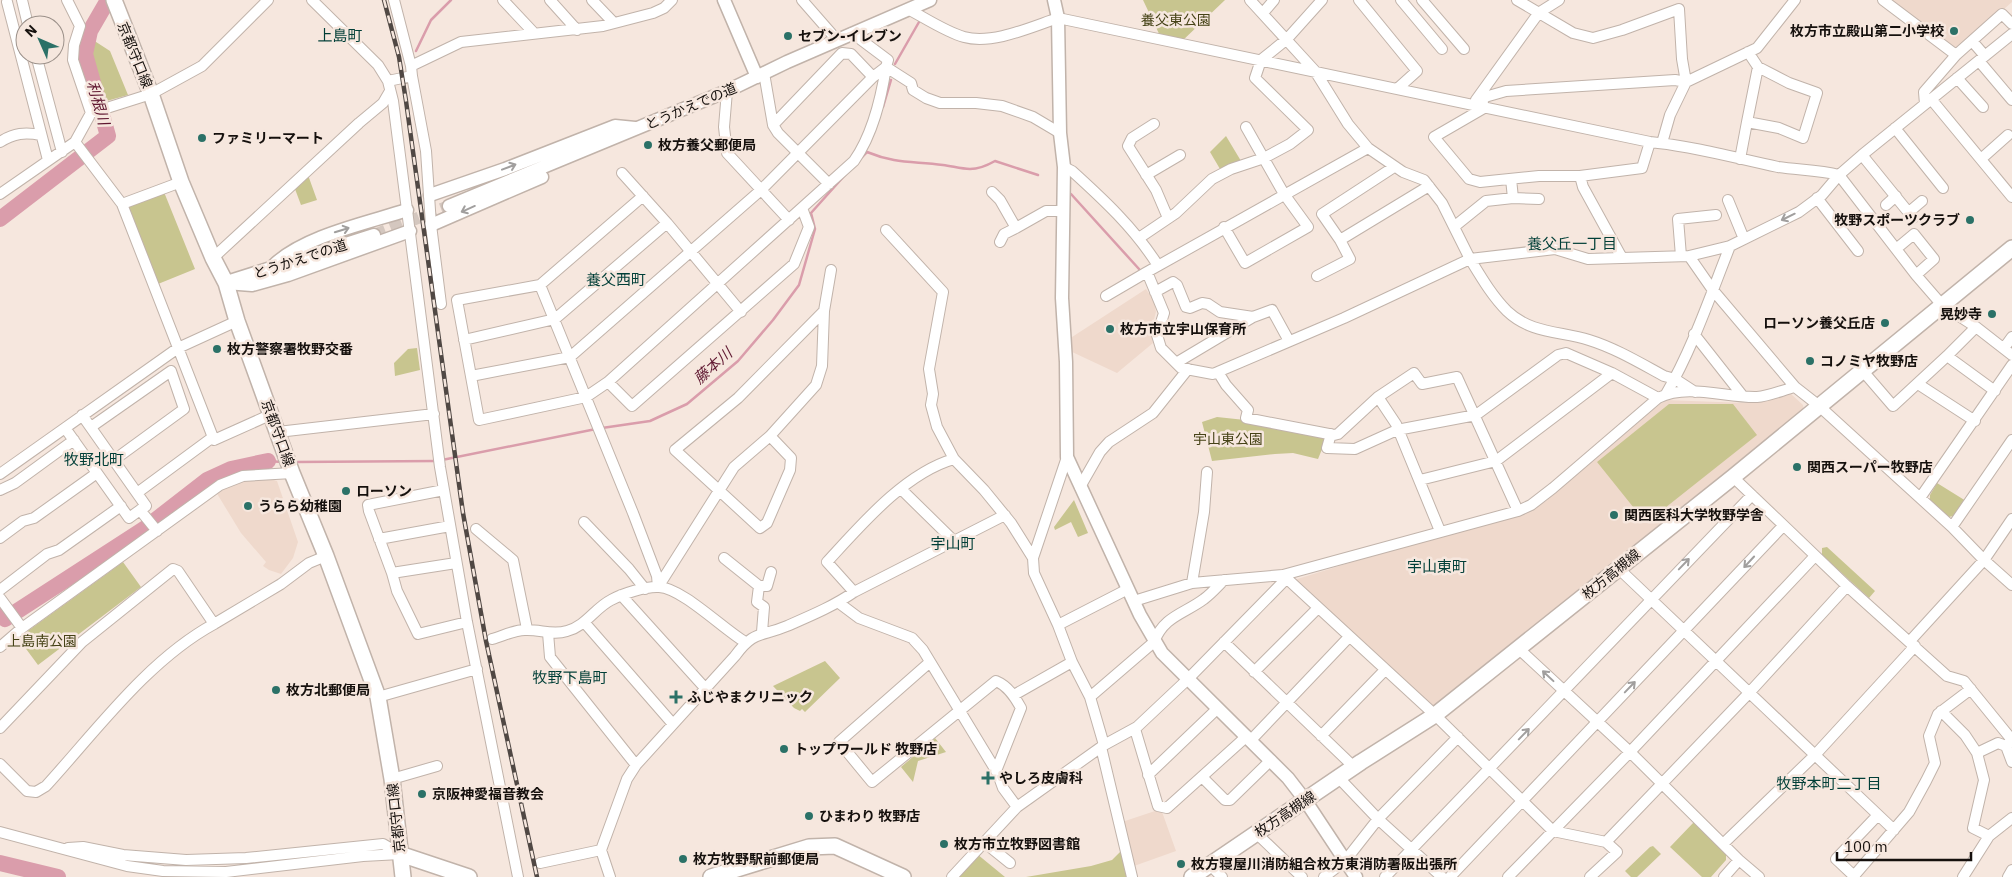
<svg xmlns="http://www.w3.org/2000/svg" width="2012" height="877" font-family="'IBM Plex Sans','Noto Sans JP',sans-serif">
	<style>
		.built { fill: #efd9cc }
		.green { fill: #c8c58f }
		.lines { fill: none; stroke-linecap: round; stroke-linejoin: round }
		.stream { stroke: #da9dab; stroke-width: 2.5 }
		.river { stroke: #da9dab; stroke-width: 16 }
		.tertiary-tunnel { stroke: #d4c7bf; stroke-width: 12; stroke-dasharray: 12 6; stroke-linecap: butt }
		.minor-casing { stroke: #c1b3aa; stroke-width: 12 }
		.tertiary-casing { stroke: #c1b3aa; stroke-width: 15 }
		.primary-casing { stroke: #c1b3aa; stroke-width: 18 }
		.minor { stroke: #fff; stroke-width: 10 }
		.tertiary { stroke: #fff; stroke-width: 12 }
		.primary { stroke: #fff; stroke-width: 15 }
		.rail-casing { stroke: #504844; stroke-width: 4.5 }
		.rail { stroke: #f6e7de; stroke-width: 2.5; stroke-dasharray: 8; stroke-linecap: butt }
		.oneway { stroke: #a19f9e }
		.poi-dot { fill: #2b7167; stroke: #f6e7de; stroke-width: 2 }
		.labels { text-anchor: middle; stroke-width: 5; stroke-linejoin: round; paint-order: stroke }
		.park-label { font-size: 14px; fill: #454216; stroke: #f6e7de }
		.poi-label { font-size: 14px; font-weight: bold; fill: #15100d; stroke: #f6e7de; text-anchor: start }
		.street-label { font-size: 14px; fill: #15100d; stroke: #f6e7de }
		.neighbourhood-label { font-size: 15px; fill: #003e37; stroke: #f6e7de }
		.water-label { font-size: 15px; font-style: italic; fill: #601831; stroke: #f6e7de }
	</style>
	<rect width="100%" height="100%" fill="#f6e7de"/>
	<path class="built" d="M1888 0H2012V2L1955 52Z
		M1146 289 1154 301 1156 312 1151 331 1153 343 1117 373 1070 351 1069 339Z
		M1791 394 1803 405 1804 411 1432 708 1294 580 1401 547 1521 515 1546 501 1575 475 1665 400 1745 403Z
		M270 479 277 481 298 542 293 558 281 574 269 570 263 566 266 562 241 533 216 492 232 483Z
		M1161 809 1176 851 1134 866 1119 823Z"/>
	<path class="green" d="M1143 0H1225L1180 43 1162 40Z
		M93 40 110 51 128 95 103 102 89 57Z
		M1226 136 1241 161 1220 169 1210 152Z
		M308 175 317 200 301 205 295 189Z
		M164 192 195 269 158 284 127 206Z
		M417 348 420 370 395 376 394 363 408 349Z
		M1669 404H1733L1757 435 1646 523 1597 462Z
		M1217 417 1245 420 1327 437 1318 459 1293 453 1275 454 1212 461 1202 422Z
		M1937 483 1966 501 1957 515 1949 517 1930 501V495Z
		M1074 500 1088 533 1078 537 1071 522 1055 530 1054 527Z
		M1827 547 1875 591 1869 598 1822 555V548Z
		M123 562 141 587 38 665 18 638Z
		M825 661 840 678 805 712 802 709 800 711 794 708 773 686Z
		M935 738 946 752 918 761 913 782 901 767Z
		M1694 822 1726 853V860L1711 877H1702L1670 847Z
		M1653 846 1661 854 1637 877H1631L1625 871 1650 847Z
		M1121 851 1127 877H1026L1091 866 1112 860Z
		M977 854 1005 877H957Z"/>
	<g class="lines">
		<path class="stream" d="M416 51 431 20 451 0
			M895 64 919 22
			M883 107 891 80
			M862 157 867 152C896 164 912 161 943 165 952 166 961 169 970 169 979 169 988 165 995 161L1038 175
			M1071 194 1139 269
			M602 428 650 421 663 415 687 404 738 361 773 320 799 285 815 229 811 213 845 175
			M442 460 596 429
			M268 461 282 462
			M295 462 437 461"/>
		<path class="river" d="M0 219 108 136 85 54 90 31 108 0
			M0 615 5 619 144 529 207 480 231 469 268 461
			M0 863 58 877"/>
		<path class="tertiary-tunnel" d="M374 235 449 206"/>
		<g class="minor-casing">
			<path id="minor" d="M22 0 28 25
				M67 0 80 26 74 45 73 60 91 113
				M312 0 378 65 388 81 393 101 440 467 467 622 518 877
				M394 0 411 66
				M503 0 534 33
				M550 0 577 30
				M592 0 613 22
				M802 0 837 40
				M1250 0 1315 71 1348 124 1368 148 1403 172 1424 180 1442 203 1470 259 1555 249 1588 259 1689 256 1712 289 1795 387 1818 405 1952 527 1984 560 2012 585
				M1359 0 1417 71 1397 89
				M1401 0 1442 49
				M1422 0 1464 49
				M1517 0 1573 33 1593 38 1622 30 1679 9 1682 59 1686 82 1670 115 1662 143
				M1883 0 1956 55 1924 92 1925 104
				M7 2 48 160
				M908 9C925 18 946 32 964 37 992 45 1031 27 1058 18L1650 142C1693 146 1735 158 1778 167 1798 170 1819 170 1839 175L1916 275 1942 305 1976 327 2012 355
				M1263 13 1274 0
				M852 33 888 60 886 67 911 83 913 90 926 98 940 103H976L1002 106 1033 117 1060 133
				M1972 41 1985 56
				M1748 52 1758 67 1789 83 1817 93 1803 138 1779 128 1747 122 1758 67
				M36 55 62 152
				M1956 55 2002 14 2012 24
				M1979 61 2012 100
				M764 73 773 125 778 133 829 184
				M412 76 426 151 431 225 441 304
				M1957 78 1983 107
				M388 81 412 76 411 66 461 42 603 26 653 13 664 8 672 0
				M727 91 724 127 727 153 789 220
				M1931 99 2012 197
				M1476 100 1482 103 1485 97 1506 91 1675 80 1686 82 1757 48 1795 0
				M1476 100 1535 18 1540 12 1559 0
				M1484 108 1434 137 1469 179 1480 182 1539 176H1580
				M1154 124 1132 138 1128 146 1156 190 1168 218
				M773 125 842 53 851 54 873 77
				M1895 128 1943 188
				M0 142C14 133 25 132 41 135
				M75 142 122 204 214 440 272 414
				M1368 148 1147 272 1164 313 1157 335 1161 348 1181 368 1213 374 1344 318 1470 259C1481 277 1492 296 1507 311 1531 334 1561 331 1589 340 1615 348 1640 363 1664 376L1675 379 1695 392
				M1862 155 1913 218
				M1740 159 1747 122
				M1981 159 2008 135
				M1064 167 1072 171C1104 200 1134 228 1157 264
				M1394 167 1322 214 1340 240 1429 186
				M622 173 667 223 741 312
				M1146 175 1180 155
				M992 192 1000 200 1016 228 1046 211H1063
				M0 194 75 142 91 113 151 94 202 66 268 0
				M643 196 540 285 457 300 479 420 586 397 608 382 632 406 794 264 809 227 802 208
				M1513 198 1539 199
				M1817 198 1858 251
				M1728 200 1744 239
				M122 204 181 182
				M1886 205 1896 196
				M1909 212 1922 201
				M1455 226 1486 201 1513 198 1511 179
				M1224 227 1245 263 1308 227 1284 194 1246 127
				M886 230 943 292 929 369 933 394 931 405 937 427 954 459
				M1139 238 1176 213 1212 179 1231 169 1264 158 1290 144 1308 130 1255 78 1261 60 1287 39 1322 0
				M1000 242 1004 234 1016 228
				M1896 249 1914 234 1934 259 1916 275
				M1681 256 1678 219 1716 215
				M1689 256 1730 246
				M213 258 359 123 383 103 390 91
				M1622 258 1583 187 1580 176 1642 168 1650 142
				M1317 276 1350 259 1340 240
				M540 285 633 513 657 576 658 587
				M1155 292 1173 282 1177 285 1186 307 1190 308 1202 303 1208 304 1220 312 1253 317
				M1106 296 1147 272
				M1694 334 1742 395
				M464 340 555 319 667 223
				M2004 348 2012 337
				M1947 356 1995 391
				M1176 363 1253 317 1272 310 1289 341
				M1862 370 1893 406 1947 356 1976 327
				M1218 372 1226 385 1248 410 1246 418 1334 435 1338 434 1378 397 1414 373 1422 384 1457 377 1518 511
				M471 376 570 357 761 190 873 77 886 67
				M608 382 854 161C873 134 881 99 886 67
				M1918 384 1975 421
				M1666 394C1692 350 1711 294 1730 246L1799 212 1822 195 1839 175 1862 155 2012 34
				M1378 397 1396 424 1440 531
				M82 415 146 506 140 510 157 531
				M91 427 171 371 184 409 114 460
				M65 428 129 518 140 510
				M278 432 434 414
				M1331 434 1327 448 1355 449 1397 430 1476 415 1558 355 1566 353 1612 373 1658 398
				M770 436 791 458 790 470 767 523 760 528 675 450 738 398 824 311
				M1067 457 1033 558 1034 573 1058 625 1072 662 1090 697 1104 745
				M0 474 178 348 237 321
				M1733 477 1847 586 1947 676 1964 681 2012 740
				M1420 480 1496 461 1612 373
				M1080 487 1100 452 1109 442 1153 413 1188 369
				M901 489 954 541
				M0 490 15 483 74 440
				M444 490 368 505 369 511 392 573 397 591 418 634 467 622
				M137 493 213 437
				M1920 498 2012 365
				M584 522 629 569 645 589
				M1952 527 2012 440
				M476 529 513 560 527 629
				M0 538 23 521 34 518 97 473
				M379 539 450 526
				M724 558 759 586 757 602 764 607 762 632
				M1618 568 1894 830
				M392 573 456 563
				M1283 575 1435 715 1553 831 1606 842 1617 852 1590 877
				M1192 583 1204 512 1207 472
				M759 586H767L771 572
				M658 587 734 467 770 436 816 385 822 366 824 311 831 270
				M0 590 47 554 59 550 121 506
				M854 592 827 562C861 525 905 473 954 459L984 490 1011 523 1033 558
				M621 595 705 688
				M0 598 22 628
				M1134 601 1192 583 1283 575 1518 511 1531 505 1553 488 1658 398C1688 383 1726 398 1757 397 1769 396 1783 390 1795 387
				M839 603 859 618 912 638 923 650 998 774 1003 788 1017 807
				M584 622 672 723
				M214 624 281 584 309 563 326 556
				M1058 625 1128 589
				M548 633 550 657 636 765 735 656C754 630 761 637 787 626 810 616 834 606 854 592L1005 515
				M492 639C503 636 514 630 525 630 540 629 552 636 567 631 586 626 595 608 611 600 622 594 646 586 659 587 682 588 723 629 745 642
				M1910 641 1984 560 2012 519
				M1224 642 1354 767
				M0 647 22 628 220 485 243 476 292 473
				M1519 649 1630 752 1739 860 1759 877
				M930 662 839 742 872 782 996 681C1008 686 1015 697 1021 708L996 771
				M1254 672 1318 608
				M1014 695 1072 662
				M378 697 477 669
				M1090 697 1154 642C1164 616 1184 614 1204 599 1211 594 1218 586 1224 580
				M1941 711 1965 735 1977 753 1984 780 1973 828 1989 836
				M0 728 82 642 173 569 178 571 214 624C148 660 97 730 46 786L36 792 27 791 0 764
				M1135 729 1158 806 1167 808 1247 736
				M1321 736 1385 670
				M1251 740 1349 637
				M2009 743 2006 746 2012 762
				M1101 747 1132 877
				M1977 753 1998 743 2006 746
				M1148 775 1218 708
				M1202 777 1225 800H1230L1271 760
				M1338 777 1378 819 1442 877
				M392 779 437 766
				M0 832 127 866 163 871 226 872 363 856 400 854
				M1256 833 1302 877
				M984 842 1010 863
				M1606 842 1749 693 1847 586
				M1723 844 1815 755 1915 646
				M68 848 83 847 123 855 186 860 246 858 383 844 400 854
				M540 863 601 850
				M1213 863 1215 870 1222 877
				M1854 876 1836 859 1878 815
				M610 877 601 850 627 779 636 765
				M952 877 1017 807 1104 745 1137 727 1188 679 1287 578
				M1324 877 1345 861 1378 819 1458 737
				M1385 877 1752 495
				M1450 877 1783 526
				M1508 877 1630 752 1815 556
				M1724 877 1739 860
				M1853 877 1909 812 1926 781 1935 763 1929 736 1938 714 1971 689
				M1963 877 1989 836 2012 818
				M2008 877 2012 870"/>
		</g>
		<g class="tertiary-casing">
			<path id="tertiary" d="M724 0 757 77
				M1054 0 1058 18 1060 133 1064 167 1062 298 1066 362 1067 457 1140 615 1162 653 1288 778 1305 800 1356 877
				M430 195 505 169 615 126 635 128
				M449 206 727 91 787 62 930 0
				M431 225 542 177
				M273 266C303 236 367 223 407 210
				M230 281 374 235
				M226 283 252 285 288 275 410 231"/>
		</g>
		<g class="primary-casing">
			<path id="primary" d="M114 0 151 94 181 182 213 258 226 283 237 321 292 473 326 556 378 697 392 779 403 877
				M400 854 469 877
				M711 877 809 847 835 846 903 877
				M1192 877 1361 762 1435 715 1733 477 2012 248"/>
		</g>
		<use href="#minor" class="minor"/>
		<use href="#tertiary" class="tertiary"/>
		<use href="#primary" class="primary"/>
		<g class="rail-casing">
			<path id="rail" d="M384 0 399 57 406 101 463 513 486 641 537 877"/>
		</g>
		<use href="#rail" class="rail"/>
	</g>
	<defs><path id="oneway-shaft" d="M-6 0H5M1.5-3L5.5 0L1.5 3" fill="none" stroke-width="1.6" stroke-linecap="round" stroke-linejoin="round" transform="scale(1.25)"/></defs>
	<g class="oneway">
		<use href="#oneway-shaft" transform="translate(509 167) rotate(-21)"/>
		<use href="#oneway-shaft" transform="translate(468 209) rotate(156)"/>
		<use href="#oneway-shaft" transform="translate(1788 217) rotate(154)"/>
		<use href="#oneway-shaft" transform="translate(342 230) rotate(-17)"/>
		<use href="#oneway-shaft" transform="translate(1749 562) rotate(133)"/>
		<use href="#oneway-shaft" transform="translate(1684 564) rotate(-46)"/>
		<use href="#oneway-shaft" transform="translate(1548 676) rotate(-137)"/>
		<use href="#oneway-shaft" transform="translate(1630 687) rotate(-46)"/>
		<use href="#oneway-shaft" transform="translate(1524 734) rotate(-46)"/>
	</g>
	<g class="poi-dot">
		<circle cx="1954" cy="31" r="5"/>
		<circle cx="788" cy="36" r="5"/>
		<circle cx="202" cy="138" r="5"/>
		<circle cx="648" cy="145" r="5"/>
		<circle cx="1970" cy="220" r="5"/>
		<circle cx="1992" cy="314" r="5"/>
		<circle cx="1885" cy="323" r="5"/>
		<circle cx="1110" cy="329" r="5"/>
		<circle cx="217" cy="349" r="5"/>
		<circle cx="1810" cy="361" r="5"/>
		<circle cx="1797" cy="467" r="5"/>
		<circle cx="346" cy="491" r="5"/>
		<circle cx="248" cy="506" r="5"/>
		<circle cx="1614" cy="515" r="5"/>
		<circle cx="276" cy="690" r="5"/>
		<path d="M673.5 689.5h5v5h5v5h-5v5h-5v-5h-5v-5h5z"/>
		<circle cx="784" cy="749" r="5"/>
		<path d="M985.5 770.5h5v5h5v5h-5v5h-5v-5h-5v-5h5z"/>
		<circle cx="422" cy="794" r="5"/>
		<circle cx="809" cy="816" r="5"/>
		<circle cx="944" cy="844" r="5"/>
		<circle cx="683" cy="859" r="5"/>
		<circle cx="1181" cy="864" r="5"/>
	</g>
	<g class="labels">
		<g class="park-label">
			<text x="1176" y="25">養父東公園</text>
			<text x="1228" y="444">宇山東公園</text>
			<text x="42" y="646">上島南公園</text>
		</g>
		<g class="poi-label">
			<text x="1944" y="36" text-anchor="end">枚方市立殿山第二小学校</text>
			<text x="798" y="41">セブン-イレブン</text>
			<text x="212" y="143">ファミリーマート</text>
			<text x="658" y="150">枚方養父郵便局</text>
			<text x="1960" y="225" text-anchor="end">牧野スポーツクラブ</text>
			<text x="1982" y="319" text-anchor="end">晃妙寺</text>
			<text x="1875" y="328" text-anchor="end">ローソン養父丘店</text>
			<text x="1120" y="334">枚方市立宇山保育所</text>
			<text x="227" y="354">枚方警察署牧野交番</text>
			<text x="1820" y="366">コノミヤ牧野店</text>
			<text x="1807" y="472">関西スーパー牧野店</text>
			<text x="356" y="496">ローソン</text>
			<text x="258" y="511">うらら幼稚園</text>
			<text x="1624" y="520">関西医科大学牧野学舎</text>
			<text x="286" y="695">枚方北郵便局</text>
			<text x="687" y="702">ふじやまクリニック</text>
			<text x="794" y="754">トップワールド 牧野店</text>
			<text x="999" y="783">やしろ皮膚科</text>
			<text x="432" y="799">京阪神愛福音教会</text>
			<text x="819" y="821">ひまわり 牧野店</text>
			<text x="954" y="849">枚方市立牧野図書館</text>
			<text x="693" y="864">枚方牧野駅前郵便局</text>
			<text x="1191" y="869">枚方寝屋川消防組合枚方東消防署阪出張所</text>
		</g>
		<g class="street-label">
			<text transform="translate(135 55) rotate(68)" y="5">京都守口線</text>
			<text transform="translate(691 106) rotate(-23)" y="5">とうかえでの道</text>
			<text transform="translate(300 259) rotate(-18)" y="5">とうかえでの道</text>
			<text transform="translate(278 433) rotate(70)" y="5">京都守口線</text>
			<text transform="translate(1611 574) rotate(-39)" y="5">枚方高槻線</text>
			<text transform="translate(1285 814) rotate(-34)" y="5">枚方高槻線</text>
			<text transform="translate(396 818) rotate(-96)" y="5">京都守口線</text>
		</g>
		<g class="neighbourhood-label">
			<text x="340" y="41">上島町</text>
			<text x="1572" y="249">養父丘一丁目</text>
			<text x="616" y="285">養父西町</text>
			<text x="94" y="465">牧野北町</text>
			<text x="953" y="549">宇山町</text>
			<text x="1437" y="572">宇山東町</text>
			<text x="570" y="683">牧野下島町</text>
			<text x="1829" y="789">牧野本町二丁目</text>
		</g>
		<g class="water-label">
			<text transform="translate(98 103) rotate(74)" y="5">利根川</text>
			<text transform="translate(713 366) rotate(-42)" y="5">藤本川</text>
		</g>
	</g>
	<g transform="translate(40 40) rotate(315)"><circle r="24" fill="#f6e7de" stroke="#9c918a"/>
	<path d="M0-4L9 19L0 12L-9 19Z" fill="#2b7167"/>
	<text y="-8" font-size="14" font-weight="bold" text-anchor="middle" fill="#15100d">N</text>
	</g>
	<path d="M1837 852v8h134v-8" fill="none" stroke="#15100d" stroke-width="2.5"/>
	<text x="1844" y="852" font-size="15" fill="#15100d" stroke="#f6e7de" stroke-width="4" paint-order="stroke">100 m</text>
</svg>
